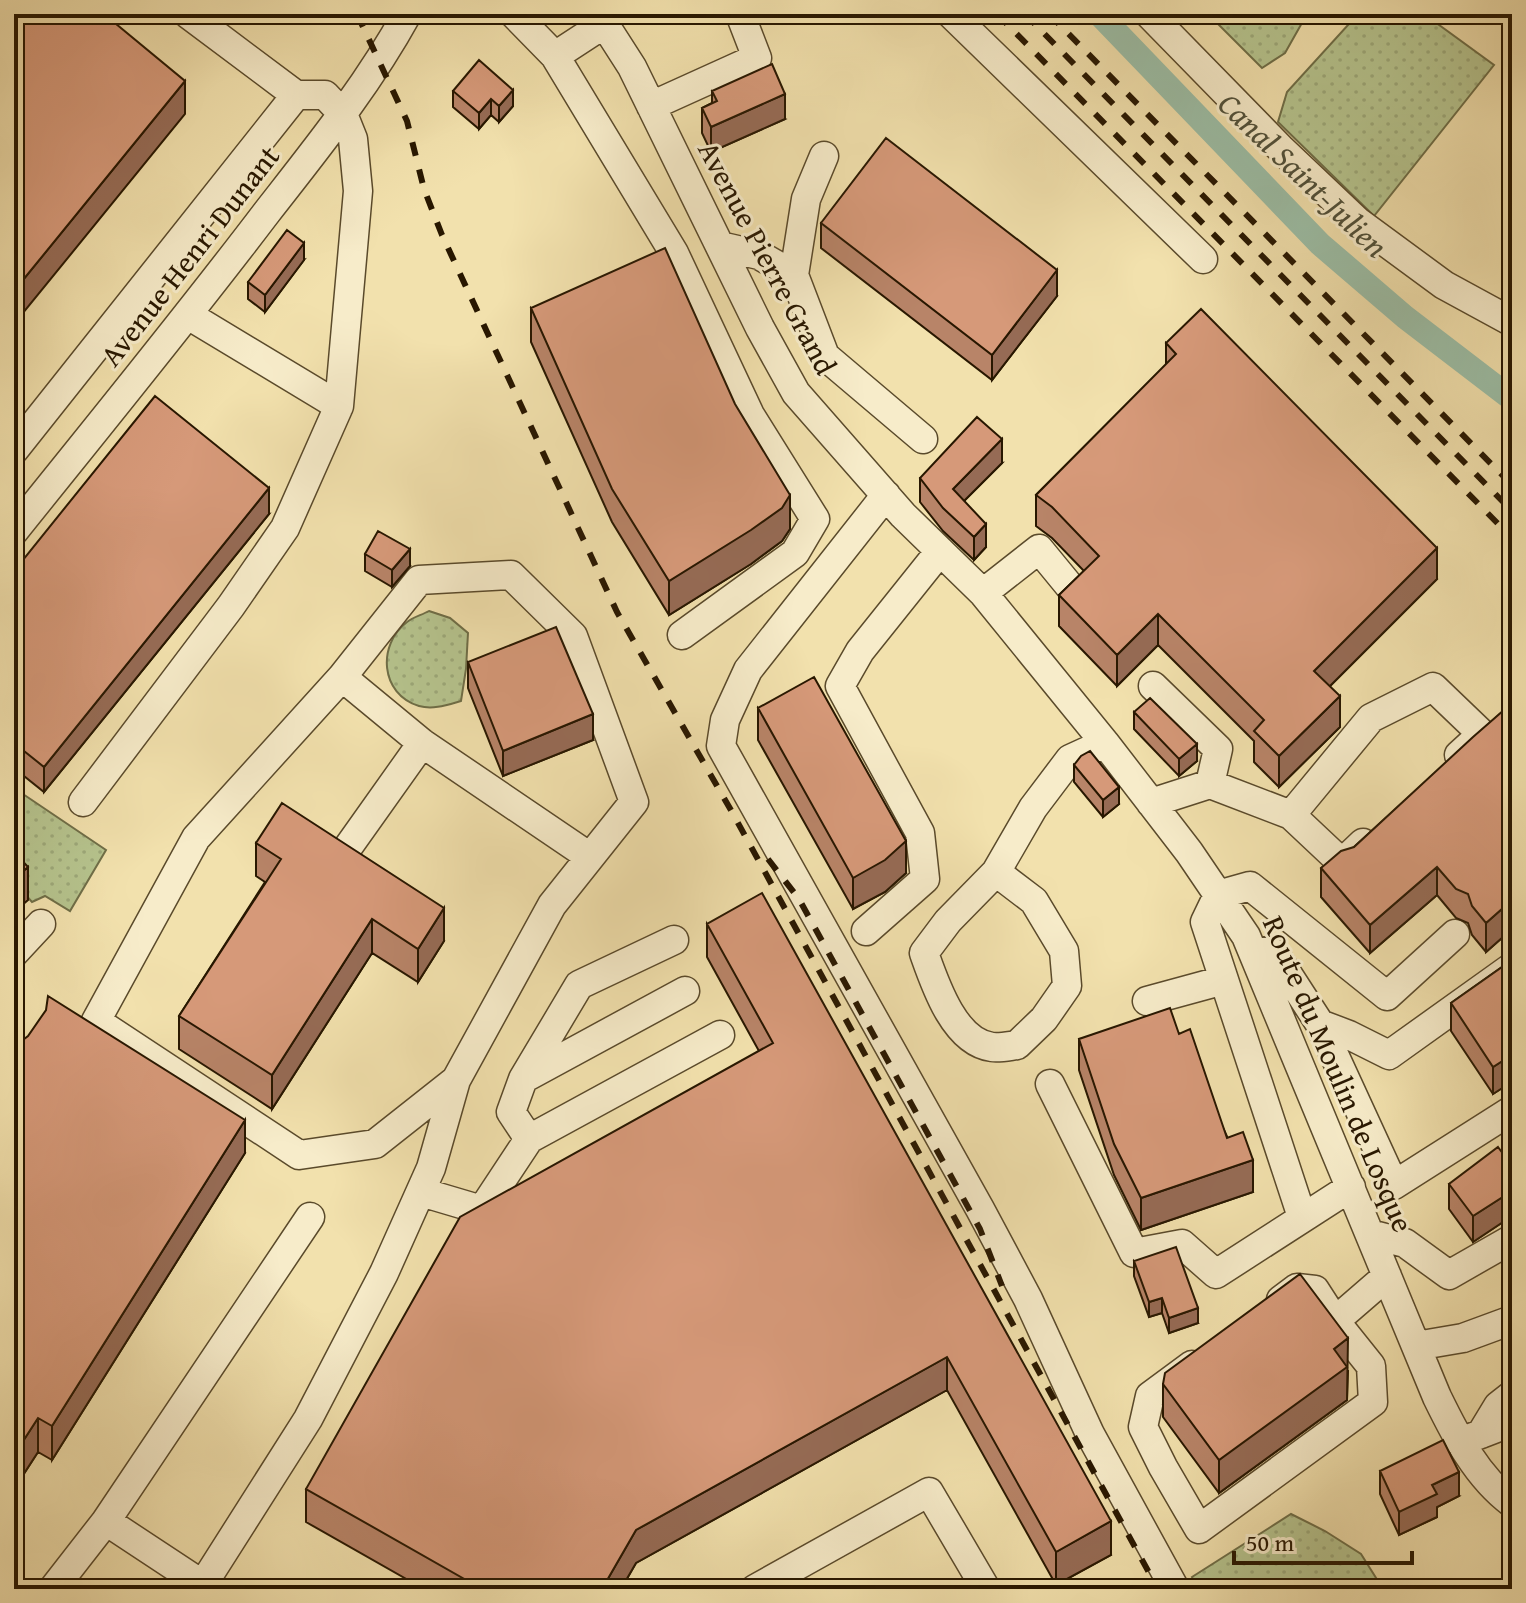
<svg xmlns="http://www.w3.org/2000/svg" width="1526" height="1603" font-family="'Gentium Book Plus',serif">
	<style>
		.grass { fill: url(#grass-dots); stroke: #6f6e47; stroke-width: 2 }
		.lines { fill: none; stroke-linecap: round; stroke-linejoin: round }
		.canal { stroke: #9cbea6; stroke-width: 24 }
		.minor-casing { stroke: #5a4a2b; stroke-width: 31 }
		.minor { stroke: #f7ecca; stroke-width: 28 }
		.rail { stroke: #281700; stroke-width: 6; stroke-dasharray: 14 14; stroke-linecap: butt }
		.wall { fill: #b88468; stroke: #281700; stroke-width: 2 }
		.shaded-wall { fill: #966b55; stroke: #281700; stroke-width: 2 }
		.building { fill: #d69979; stroke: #281700; stroke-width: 2 }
		.labels { text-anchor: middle; stroke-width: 6; stroke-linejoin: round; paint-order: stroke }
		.street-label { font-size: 30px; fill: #281700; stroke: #f7ecca }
		.water-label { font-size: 32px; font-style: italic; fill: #51513a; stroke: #f7ecca }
	</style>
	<defs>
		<pattern id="grass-dots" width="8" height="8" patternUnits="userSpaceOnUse" patternTransform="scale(2)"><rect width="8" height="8" fill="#b6c48e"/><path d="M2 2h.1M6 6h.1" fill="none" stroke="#9ca879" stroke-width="1.8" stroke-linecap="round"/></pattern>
	</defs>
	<rect width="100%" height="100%" fill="#f2e1ad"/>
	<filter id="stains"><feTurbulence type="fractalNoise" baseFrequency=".0025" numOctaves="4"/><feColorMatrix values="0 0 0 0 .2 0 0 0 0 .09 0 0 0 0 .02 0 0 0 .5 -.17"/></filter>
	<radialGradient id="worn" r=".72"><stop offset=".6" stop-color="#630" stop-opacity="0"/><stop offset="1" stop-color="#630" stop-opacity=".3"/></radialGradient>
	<path class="grass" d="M1208 14H1307L1285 53 1262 68Z
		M1358 14H1424L1494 65 1374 216 1278 122 1287 92Z
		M429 611 450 618 468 633 466 669 461 701C447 705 433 710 419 706 380 694 377 645 407 622 413 617 422 615 429 611Z
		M14 788 106 850 70 911 45 896 32 902 14 882Z
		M1291 1514 1325 1531 1361 1554 1383 1589H1199L1192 1577Z"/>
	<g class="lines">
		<path class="canal" d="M1099 14 1320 244 1405 317 1512 399"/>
		<g class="minor-casing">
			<path id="minor" d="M188 14 296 95
				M514 14 555 56
				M598 14 632 67 760 328 796 393 903 515 983 593 1105 743 1189 852 1246 936 1437 1397C1456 1436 1477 1477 1512 1503
				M951 14 1203 259
				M1149 14 1282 150 1357 221 1444 285 1512 322
				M604 24 555 56 674 253 750 415 815 519 795 553 682 635
				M651 106 757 58 740 14
				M720 246 759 255 794 275 825 356 923 439
				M794 275 806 199 824 156
				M14 450 296 95H325L343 114 353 139 358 191 339 406
				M886 495 748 670 725 720 721 746 980 1209 1028 1299 1090 1434 1175 1589
				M14 531C99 425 185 320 267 212 317 148 368 85 407 14
				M983 593 1039 549 1071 588
				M342 677 196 838 96 1021 299 1155 375 1144 456 1080
				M1153 686 1218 749 1210 784
				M83 802 231 606 285 528 339 406 188 315
				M1151 803 1210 784 1291 815 1342 863 1363 843
				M1291 815 1371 718 1433 687 1482 734 1459 755
				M346 850 422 743
				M996 872 948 921 924 953C935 984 954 1042 992 1047 1000 1048 1009 1046 1017 1045L1044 1019 1067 986 1064 951 1034 901 996 872 1033 808 1070 759 1105 743
				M866 931 925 879 920 833 840 686 860 651 940 551
				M1252 950 1274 953 1320 1024 1394 1185 1512 1110
				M14 953 41 924
				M1147 1001 1224 980
				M1320 1024 1349 1035 1389 1055 1512 967
				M523 1079 579 985 674 940
				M1050 1084 1134 1253 1182 1244 1216 1274 1351 1187
				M529 1139 511 1112 523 1079 685 991
				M421 1192 475 1208 484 1207 529 1139 720 1035
				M1302 1217 1205 922 1218 895 1250 886 1387 996 1455 934
				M1370 1234 1405 1243 1449 1275 1512 1239
				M1281 1300 1297 1288 1315 1290 1335 1321
				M1416 1346 1463 1338 1512 1320
				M1192 1365 1150 1396 1143 1427 1163 1467 1199 1529 1373 1402 1371 1366 1335 1321 1387 1276
				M1481 1434 1498 1406 1512 1395
				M1460 1442 1512 1422
				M53 1589 106 1521
				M200 1589 308 1419 384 1273 431 1168 456 1080 552 905 634 802 573 636 511 575 419 580 342 677 422 743 590 857
				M209 1589 106 1521 310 1217
				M755 1589 929 1492 986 1589"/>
		</g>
		<use href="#minor" class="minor"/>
		<path class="rail" d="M357 14 407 121 424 189 442 235 617 612 732 812 1158 1589
			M997 14 1512 538
			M1025 14 1512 511
			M1049 14 1512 485
			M768 859 799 899 980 1229 1002 1286"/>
	</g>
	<path class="wall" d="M513 90V106L499 122 491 115 479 129 453 107V91Z
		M712 91 785 119 711 152 702 133V108L712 103Z
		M821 223 1057 296 992 380 821 248Z
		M304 260 265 312 248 299V282Z
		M531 308 790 529 782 541 751 564 669 615 612 522 531 342Z
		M1166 343 1437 579 1330 686 1340 727 1279 787 1254 762V741L1158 645 1117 686 1059 626V595L1084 571 1052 538 1036 526V495L1166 365Z
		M1002 463 964 501 986 547 974 560 943 531 920 502V478Z
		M269 514 44 792 14 768V571Z
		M365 554 410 566 392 587 365 571Z
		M468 662 593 740 503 776 468 688Z
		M1512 703V929L1486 952 1472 935 1468 923 1456 918 1437 895 1370 953 1321 897V868L1354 847Z
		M758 708 906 873 885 892 853 909 758 740Z
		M1134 712 1197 761 1179 776 1134 729Z
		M1074 765 1119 804 1103 817 1074 782Z
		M256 843 444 941 418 982 372 953 272 1109 179 1049V1016L265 882 256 876Z
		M707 924 1111 1555 1056 1585 947 1390 636 1563 621 1589H424L306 1522V1489L759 1051 707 957Z
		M1512 960V1093L1507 1085 1493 1094 1451 1031V1003Z
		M1179 1034 1253 1192 1141 1230 1114 1175 1079 1070V1039Z
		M14 1050 245 1153 52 1460 38 1452 14 1489Z
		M1512 1166V1216L1473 1242 1449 1209V1184Z
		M1134 1261 1198 1323 1169 1333 1162 1313 1149 1317 1134 1276Z
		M1348 1371 1347 1400 1219 1493 1163 1417V1384Z
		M1380 1471 1459 1496 1437 1507V1517L1399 1535 1380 1494Z"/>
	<path class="shaded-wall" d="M185 81V114L14 324V291Z
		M513 90V106L499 122V106Z
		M785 94V119L711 152V127Z
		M491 99V115L479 129V113Z
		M304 243V260L265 312V295Z
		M1057 270V296L992 380V355Z
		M1002 439V463L953 512V489Z
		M269 488V514L44 792V767Z
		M790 495V529L782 541 751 564 669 615V581Z
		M986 524V547L974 560V537Z
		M1437 548V579L1314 702V671Z
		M410 549V566L392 587V570Z
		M1158 614V645L1117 686V655Z
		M1340 696V727L1279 787V756Z
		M593 714V740L503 776V751Z
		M1197 744V761L1179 776V759Z
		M1119 787V804L1103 817V800Z
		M906 841V873L885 892 853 909V878Z
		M28 867V900L14 912V879Z
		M1437 867V895L1370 953V925Z
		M1512 900V929L1486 952V923Z
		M444 908V941L418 982V949Z
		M372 919V953L272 1109V1075Z
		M1507 1058V1085L1493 1094V1067Z
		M245 1120V1153L52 1460V1426Z
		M1253 1160V1192L1141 1230V1198Z
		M1512 1191V1216L1473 1242V1216Z
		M1162 1298V1313L1149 1317V1302Z
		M1198 1308V1323L1169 1333V1318Z
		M1348 1338 1347 1400 1219 1493V1460L1334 1349Z
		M947 1357V1390L636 1563 621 1589H602L636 1530Z
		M38 1418V1452L14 1489V1455Z
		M1459 1472V1496L1437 1507V1517L1399 1535V1512L1432 1485Z
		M1111 1521V1555L1056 1585V1552Z"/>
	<path class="building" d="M14 14H104L185 81 14 291Z
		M479 60 513 90 499 106 491 99 479 113 453 91Z
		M772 64 785 94 711 127 702 108 717 101 712 91Z
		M886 138 1057 270 992 355 821 223Z
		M287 230 304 243 265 295 248 282Z
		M665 248 735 404 790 495 782 508 751 530 669 581 612 489 531 308Z
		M1201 309 1437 548 1314 671 1340 696 1279 756 1254 731 1264 720 1158 614 1117 655 1059 595 1099 556 1052 507 1036 495 1176 354 1166 343Z
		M155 396 269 488 44 767 14 743V571Z
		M977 417 1002 439 953 489 986 524 974 537 943 508 920 478Z
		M378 531 410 549 392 570 365 554Z
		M556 627 593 714 503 751 468 662Z
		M814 677 906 841 885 860 853 878 758 708Z
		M1150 698 1197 744 1179 759 1134 712Z
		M1512 703V900L1486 923 1472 906 1468 894 1456 889 1437 867 1370 925 1321 868 1341 851 1354 847 1473 737Z
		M1090 751 1119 787 1103 800 1074 765 1081 756Z
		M282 803 444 908 418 949 372 919 272 1075 179 1016 281 859 256 843Z
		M14 852 28 867 14 879Z
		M762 893 1111 1521 1056 1552 947 1357 636 1530 602 1589H482L306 1489 460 1217 773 1043 707 924Z
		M1512 960V1065L1507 1058 1493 1067 1451 1003Z
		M48 996 245 1120 52 1426 38 1418 14 1455V1050L19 1043 28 1036 46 1010Z
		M1170 1008 1179 1034 1190 1029 1227 1138 1243 1132 1253 1160 1141 1198 1114 1144 1079 1039Z
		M1498 1147 1512 1166V1191L1473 1216 1449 1184Z
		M1176 1247 1198 1308 1169 1318 1162 1298 1149 1302 1134 1261Z
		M1300 1274 1348 1338 1334 1349 1347 1367 1219 1460 1163 1384 1165 1373Z
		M1443 1440 1459 1472 1432 1485 1437 1494 1399 1512 1380 1471Z"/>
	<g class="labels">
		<g class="street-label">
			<text transform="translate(190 256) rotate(-52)" y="10">Avenue Henri Dunant</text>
			<text transform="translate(767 258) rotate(62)" y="10">Avenue Pierre Grand</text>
			<text transform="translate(1338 1074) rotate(67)" y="10">Route du Moulin de Losque</text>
		</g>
		<g class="water-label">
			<text transform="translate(1303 175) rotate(44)" y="11">Canal Saint-Julien</text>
		</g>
	</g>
	<rect width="1526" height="1603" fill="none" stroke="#f2e1ad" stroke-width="48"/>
	<rect x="16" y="16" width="1494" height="1571" fill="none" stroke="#281700" stroke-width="4"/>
	<rect x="24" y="24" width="1478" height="1555" fill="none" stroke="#281700" stroke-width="2"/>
	<path d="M1234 1551v12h178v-12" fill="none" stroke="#281700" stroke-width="4"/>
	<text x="1246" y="1551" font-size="24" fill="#281700" stroke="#f7ecca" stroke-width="6" paint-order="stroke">50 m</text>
	<rect width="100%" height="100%" filter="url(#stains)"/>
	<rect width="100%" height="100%" fill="url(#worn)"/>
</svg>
